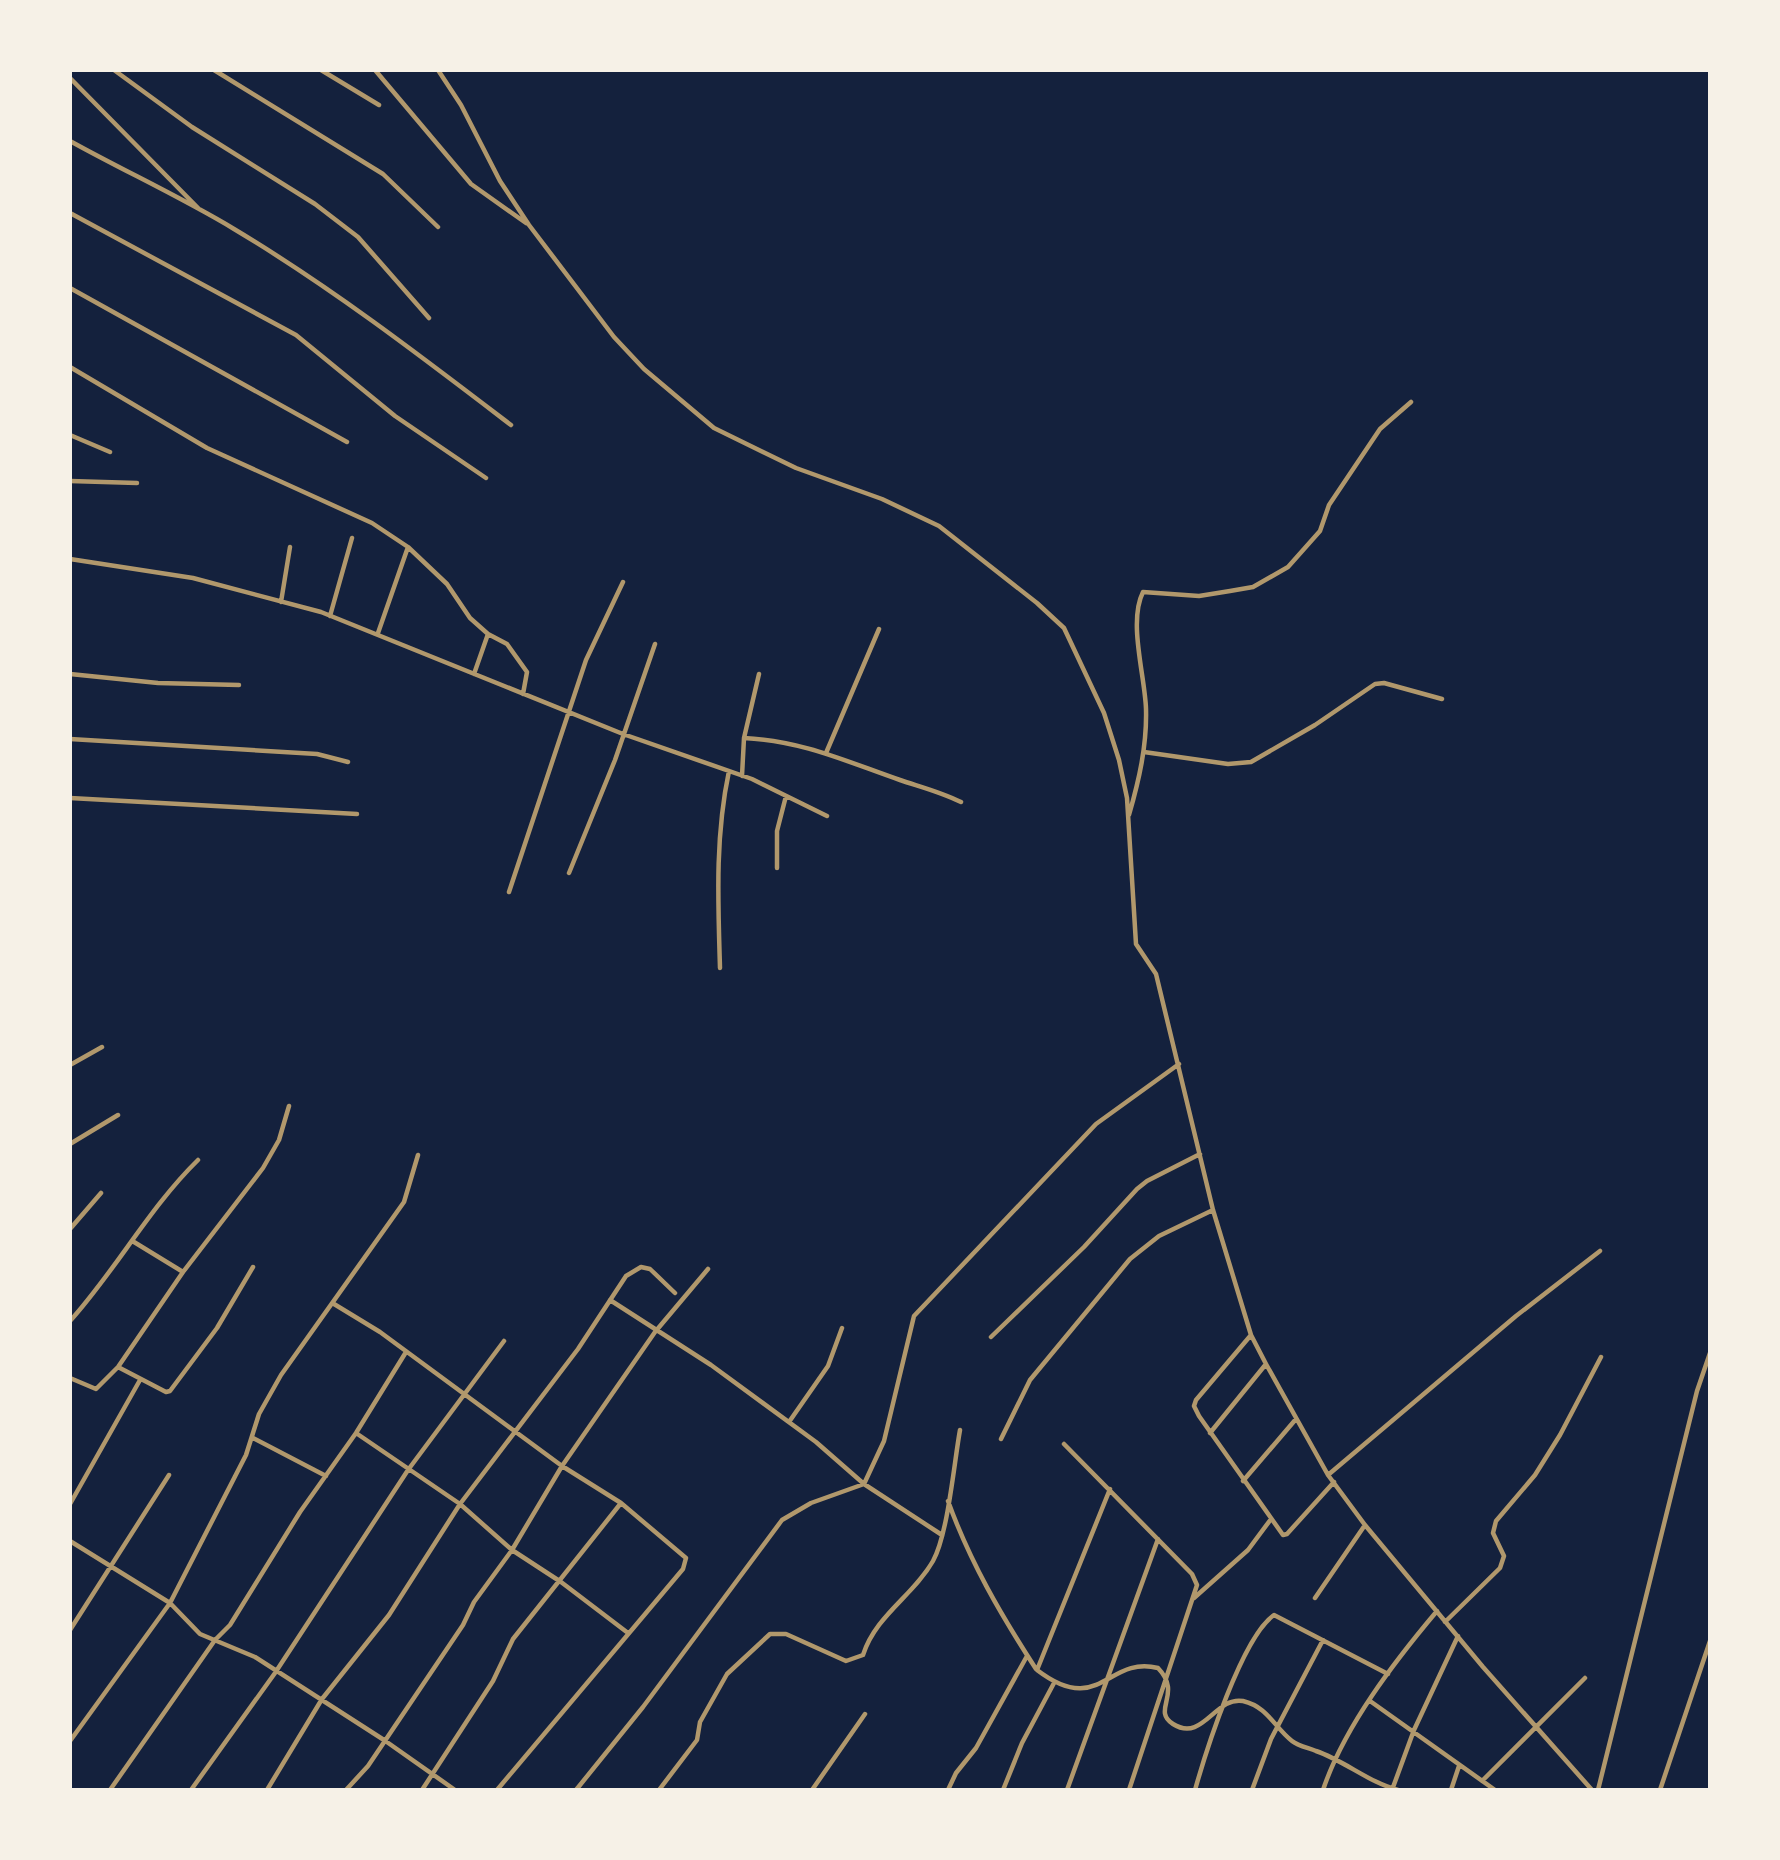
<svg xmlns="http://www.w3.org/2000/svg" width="1780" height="1860" font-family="Manrope,sans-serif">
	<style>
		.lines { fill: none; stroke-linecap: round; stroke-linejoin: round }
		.minor { stroke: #b1986c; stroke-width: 4.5 }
	</style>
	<rect width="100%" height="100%" fill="#14213d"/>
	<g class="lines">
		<path class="minor" d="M114 70 192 127 315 204 358 237 429 318
			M214 70 383 174 438 227
			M321 70 379 105
			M375 70 471 184 526 223
			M438 70 461 105 500 181 529 225 614 337 644 369 714 428 796 468 882 499 939 526 1037 603 1064 628 1104 713 1119 760 1127 798 1136 944 1156 974 1213 1210 1251 1335 1266 1364 1328 1475 1365 1525 1483 1667 1592 1790
			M70 78 199 209
			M70 141C124 171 181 197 234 229 331 287 422 357 511 425
			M70 213 296 335 395 416 486 478
			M70 288 347 442
			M70 367 207 448 372 523 408 547 447 584 470 618 488 634 507 644 527 672 523 694
			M70 435 110 452
			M70 481 137 483
			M70 559 193 578 321 612 623 734 752 779 827 816
			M281 602 290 547
			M330 616 352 538
			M378 633 408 547
			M70 674 158 683 239 685
			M474 674 488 634
			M744 738C803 741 845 761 900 780 921 787 941 792 961 802
			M70 739 317 754 348 762
			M1144 752 1228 764 1251 762 1315 725 1375 684 1384 683 1442 699
			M826 753 879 629
			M742 776 744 738 759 674
			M70 798 357 814
			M1129 815C1139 780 1147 746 1146 709 1145 676 1128 622 1143 592L1199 596 1230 591 1253 587 1288 567 1320 531 1329 505 1380 429 1411 402
			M777 868V831L786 796
			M569 873 615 760 655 644
			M509 892 586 660 623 582
			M720 968C718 901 715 837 729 771
			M70 1065 102 1047
			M70 1144 118 1115
			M70 1229 101 1193
			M134 1242 183 1272
			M610 1300 711 1365 816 1442 864 1484 942 1535
			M334 1304 380 1332 562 1466 621 1503 686 1558 683 1569 497 1790
			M70 1321C116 1270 149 1208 198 1160
			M1251 1335 1196 1400 1194 1406 1199 1416 1283 1535 1287 1534 1334 1482
			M991 1337 1084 1247 1137 1189 1147 1181 1200 1154
			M118 1367 166 1392 170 1391 217 1328 253 1267
			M70 1378 96 1389 118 1367 183 1272 263 1168 279 1140 289 1106
			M789 1422 828 1366 842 1328
			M356 1433 460 1504 512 1550 561 1582 628 1633
			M1210 1433 1266 1364
			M253 1438 326 1476
			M1001 1439 1030 1380 1130 1259 1159 1236 1213 1210
			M1064 1444 1192 1574 1197 1585 1129 1790
			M1328 1475 1516 1316 1600 1251
			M1243 1481 1296 1419
			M1110 1489 1037 1670C1100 1718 1107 1655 1158 1668 1183 1694 1151 1710 1173 1724 1203 1743 1215 1696 1243 1701 1268 1707 1274 1727 1292 1741 1298 1746 1309 1748 1316 1751 1345 1761 1370 1783 1398 1790
			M948 1501C970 1562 1001 1615 1036 1669
			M70 1504 140 1380
			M70 1541 170 1603 200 1634 255 1657 384 1740 455 1790
			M1194 1598 1248 1550 1271 1519
			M1315 1598 1365 1525
			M1445 1622 1500 1568 1504 1556 1493 1533 1496 1521 1535 1475 1560 1435 1601 1357
			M70 1630 169 1475
			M1370 1701 1495 1790
			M70 1741 170 1603 246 1455 259 1414 281 1375 404 1202 418 1155
			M1482 1781 1585 1678
			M110 1790 215 1640 230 1625 300 1512 356 1433 406 1352
			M191 1790 275 1673 408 1470 504 1341
			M267 1790 322 1699 389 1615 460 1504 578 1349 626 1276 641 1267 650 1269 675 1293
			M346 1790 368 1766 463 1625 474 1602 512 1550 562 1466 655 1332 708 1269
			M422 1790 493 1681 513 1639 621 1503
			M576 1790 643 1707 782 1520 811 1503 864 1484 884 1441 914 1316 1096 1124 1179 1064
			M659 1790 697 1740 700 1722 727 1674 770 1634H786L846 1661 863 1655C876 1615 913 1596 933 1561 948 1534 954 1463 960 1430
			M812 1790 865 1714
			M948 1790 956 1773 976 1748 1027 1656
			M1003 1790 1022 1743 1054 1683
			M1067 1790 1158 1539
			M1195 1790C1206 1751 1242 1637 1274 1615L1388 1674
			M1252 1790 1271 1739 1323 1640
			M1323 1790C1344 1727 1394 1662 1437 1611
			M1392 1790 1414 1730 1458 1636
			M1451 1790 1459 1766
			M1598 1790 1697 1391 1710 1353
			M1660 1790 1710 1641"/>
	</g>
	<rect width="1780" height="1860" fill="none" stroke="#f6f1e7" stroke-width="144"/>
</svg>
